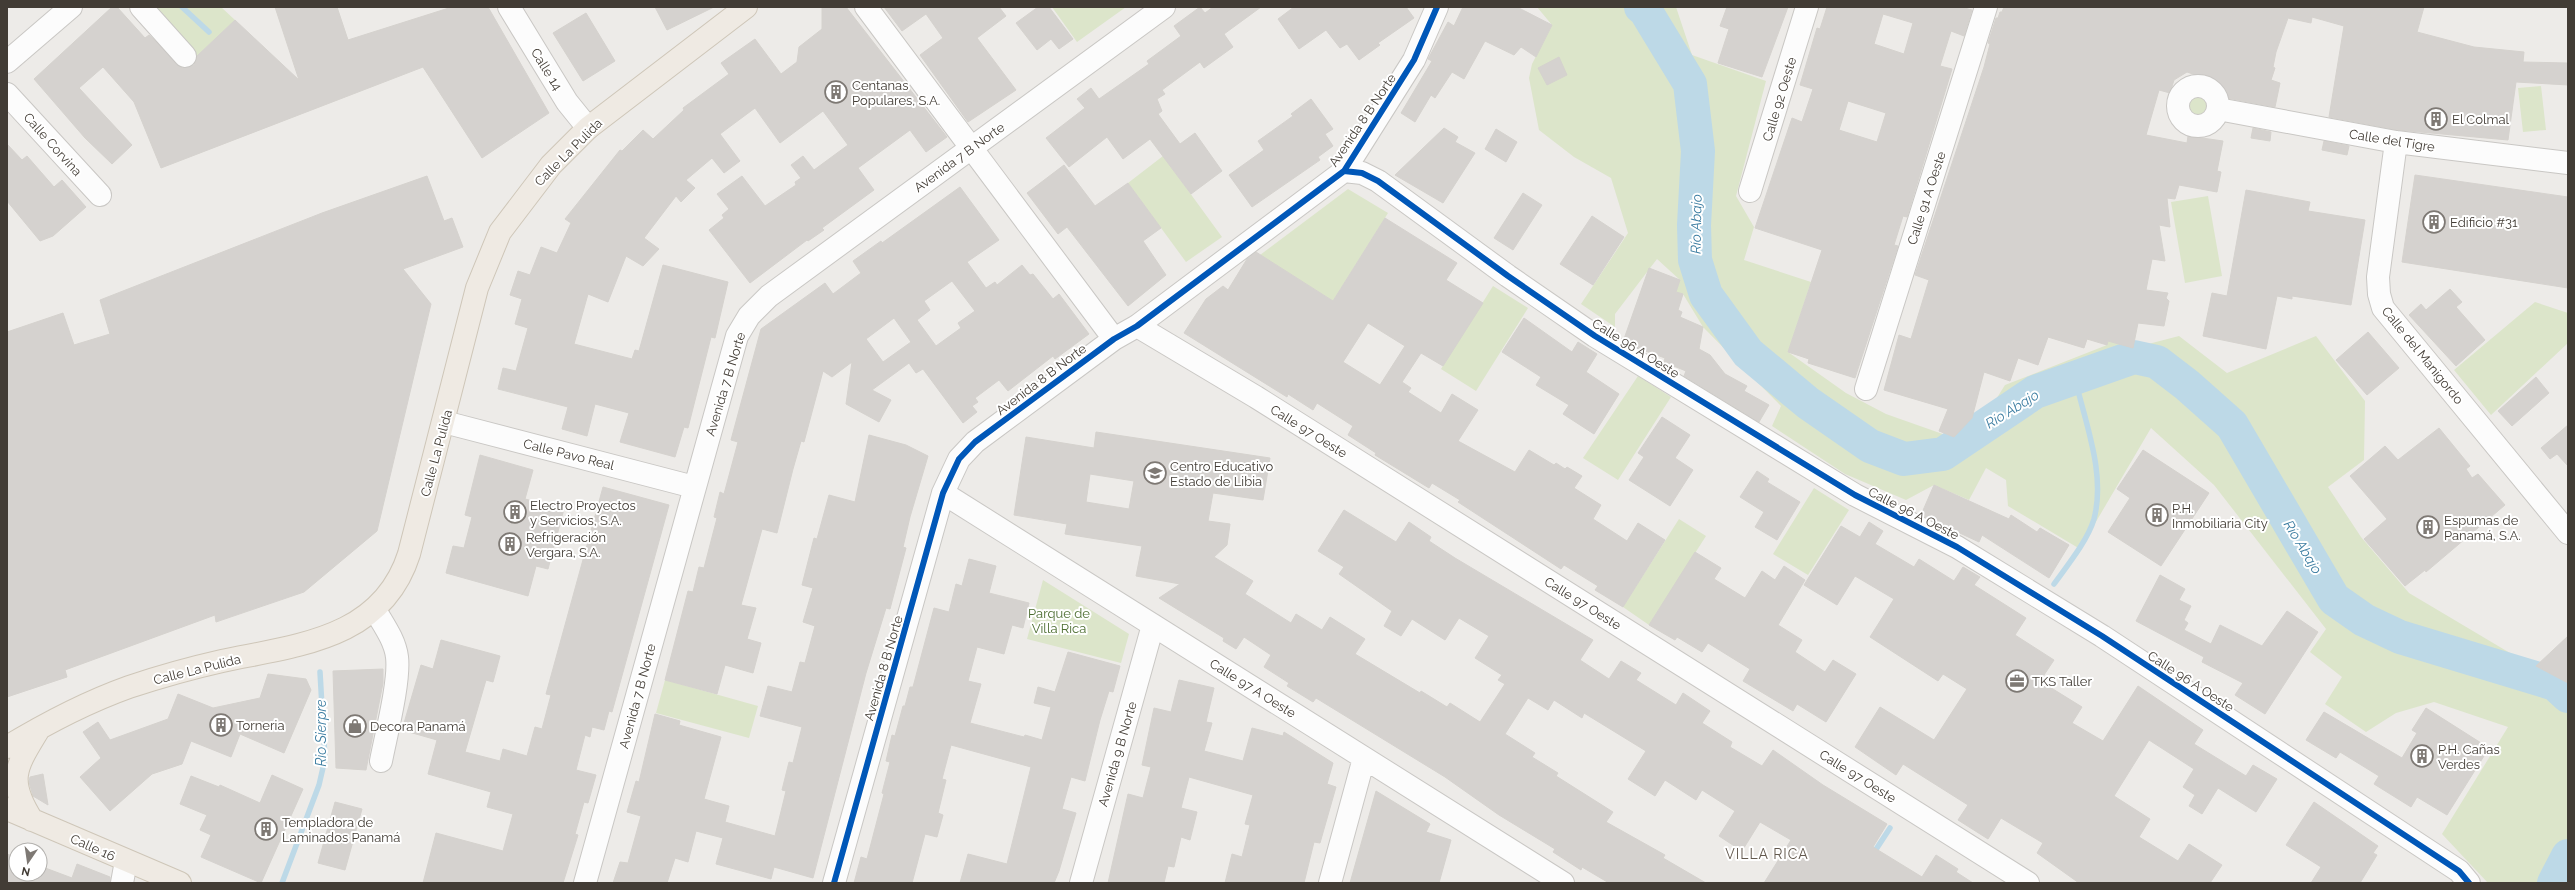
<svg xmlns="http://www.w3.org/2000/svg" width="2575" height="890" font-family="Raleway,sans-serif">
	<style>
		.green { fill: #dce5ca }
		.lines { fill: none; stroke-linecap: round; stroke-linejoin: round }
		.stream { stroke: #bdd9e7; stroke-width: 5.5 }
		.river { stroke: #bdd9e7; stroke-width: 34 }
		.building { fill: #d5d2cf; stroke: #d5d2ce; fill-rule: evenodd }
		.minor-casing { stroke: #c9c7c4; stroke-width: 24 }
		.major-casing { stroke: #cec6b8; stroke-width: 24 }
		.minor { stroke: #fcfcfc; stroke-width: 22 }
		.major { stroke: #efeae3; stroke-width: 22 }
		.cycleway-casing { stroke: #fff; stroke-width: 8 }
		.cycleway { stroke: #0057b8; stroke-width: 6 }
		.labels { text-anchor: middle; stroke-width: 4; stroke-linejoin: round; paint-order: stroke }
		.street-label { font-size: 13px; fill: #423c35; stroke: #fff }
		.poi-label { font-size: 13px; fill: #423c35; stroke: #fff; text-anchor: start }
		.park-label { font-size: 13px; fill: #4b6c30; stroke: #fff }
		.water-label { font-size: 14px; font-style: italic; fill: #3c7da1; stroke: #fff }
		.neighbourhood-label { font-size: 14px; letter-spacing: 1px; fill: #63594e; stroke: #fff }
	</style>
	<rect width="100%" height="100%" fill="#edebe8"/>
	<path class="green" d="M153 7H221L235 20 197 56Z
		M1052 7H1126L1077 42Z
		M1537 7H1676L1692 55 1766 81 1736 196 1754 227 1744 260 1811 282 1788 352 1846 393 1886 414 1954 438 1983 420 2005 385 2107 345 2108 341 2133 348 2179 336 2227 373 2316 336 2365 401 2364 460 2328 487 2361 537 2409 593 2510 653 2568 683V883H2488L2442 834 2508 727 2434 702 2396 713 2366 732 2325 704 2342 677 2310 652 2326 629 2214 485 2151 428 2080 549 2008 506 2006 480 1986 468 1969 500 1934 485 1906 500 1845 474 1772 426 1781 406 1703 327 1683 294 1676 292 1680 280 1657 259 1615 314V327L1581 304 1628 233 1611 178 1574 157 1539 130 1529 78 1532 64 1552 25Z
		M2541 86 2546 130 2523 132 2518 88Z
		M2186 107a12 12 0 1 1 24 0a12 12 0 1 1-24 0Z
		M1163 156 1222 237 1186 262 1128 183Z
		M1348 189 1388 213 1333 301 1260 255Z
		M2208 196 2222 276 2185 283 2171 202Z
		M1493 286 1528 308 1476 391 1441 369Z
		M2535 302 2568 313V343L2491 415 2454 370Z
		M1638 376 1671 397 1618 480 1583 458Z
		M1814 488 1849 510 1808 575 1773 554Z
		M1679 519 1706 536 1649 625 1623 607Z
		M1043 580 1129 634 1121 663 1027 639Z
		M665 680 758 706 749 738 656 713Z"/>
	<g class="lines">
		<path class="stream" d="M182 7 209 32
			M2054 584C2067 566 2088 540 2094 519 2106 473 2085 423 2075 378
			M1873 854 1890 828
			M282 883 319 785 325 759 320 672"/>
		<path class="river" d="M1641 7 1645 10 1690 84 1698 151 1694 225 1695 260 1706 295 1748 353 1808 403 1870 446 1904 459 1943 454 2035 392 2134 357 2157 362 2187 385 2232 425 2334 599 2364 620 2400 637 2555 684 2568 696
			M2554 883 2568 856"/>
	</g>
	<path class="building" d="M112 7H117L145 38 149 35 182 68 194 65 197 56 235 20 299 80 275 7H337L348 40 452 7H488L549 113 482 158 423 67 161 168 134 102 103 67 79 88 132 145 112 164 85 138 34 79Z
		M655 7H714L667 30Z
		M822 7H846L947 137 926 152 910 130 858 168 874 190 822 228 824 230 808 241 807 240 750 283 709 230 724 218 722 215 729 209 717 194 742 176 765 206 796 185 795 182 801 178 791 165 803 156 814 170 848 145 823 111 780 143 755 108 720 134 740 161 724 173 712 158 686 180 695 188 681 202 676 196 644 238 659 249 643 266 626 256 608 302 588 294 574 344 632 359 635 350 639 351 663 265 728 282 715 338 711 337 688 428 684 427 675 457 620 442 629 413 595 404 587 436 562 429 568 407 498 389 503 368 516 371 528 328 515 324 522 299 510 295 518 271 530 275 541 247 557 253 571 223 565 219 620 150 622 151 643 130 653 139 684 110 683 108 729 74 721 63 755 39 781 74 797 62 799 47 822 29Z
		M884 7H999L1006 16 977 38 1016 90 968 122 920 55 943 38 926 14 902 31Z
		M1038 7H1049L1073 39 1059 49 1051 39 1037 50 1016 23Z
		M1200 7 1205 13 1213 7H1261L1224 34 1233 47 1204 68 1200 62 1162 90 1165 94 1157 99 1162 111 1158 114 1180 144 1195 133 1222 171 1191 194 1150 139 1123 159 1107 137 1069 167 1046 138 1085 108 1077 99 1091 88 1099 99 1149 64 1147 61 1181 36 1174 26Z
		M1294 7H1406L1414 18 1378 43 1380 45 1359 60 1347 44 1340 48 1326 30 1299 49 1278 19Z
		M1463 7H1517L1552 25 1536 57 1521 47 1514 55 1485 41 1464 79 1452 72 1435 98 1431 95 1415 122 1401 113 1432 61 1428 59 1448 22 1454 26Z
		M1727 7H1788L1762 77 1718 63 1729 29 1720 26Z
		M1827 7H1961L1972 10 1964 36 1951 31 1940 66 1952 69 1907 217 1903 216 1894 245 1898 246 1855 378 1808 363 1809 359 1788 352 1822 250 1755 228 1792 118 1802 122 1813 89 1800 85 1817 28 1820 29ZM1883 14 1913 23 1904 54 1874 44ZM1848 101 1886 113 1877 142 1839 130Z
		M2004 7H2424L2417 32 2474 47 2524 52 2523 62 2568 63V85L2516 82 2508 140 2398 130 2329 117 2344 26 2312 17 2311 23 2288 18 2276 52 2273 67 2275 68 2271 80 2280 83 2275 107 2227 98 2219 83 2187 72 2174 80 2170 93 2159 90 2146 135 2187 143 2188 136 2223 141 2217 171 2221 172 2217 192 2179 185 2175 199 2167 198 2170 227 2159 225 2165 261 2152 259 2146 290 2168 293 2166 298 2169 301 2164 326 2138 323 2133 348 2108 341 2107 345 2087 339 2084 348 2048 337 2038 365 2018 358 2010 381 1984 372 1972 418 1954 437 1939 431 1948 409 1884 390 1899 335 1911 339 1929 280 1915 275 1984 67 1990 44 1988 43 1996 18H1998L2000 12H2002Z
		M586 13 615 61 583 81 553 33Z
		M1559 57 1567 75 1547 85 1538 68Z
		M1311 99 1333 129 1325 134 1333 146 1318 157 1320 160 1252 207 1229 175 1264 150 1258 141 1293 116 1291 114Z
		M1444 128 1458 137 1455 142 1475 153 1443 203 1395 175Z
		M2253 128 2271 132 2270 141 2251 138Z
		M1496 129 1517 142 1506 162 1485 149Z
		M2324 141 2349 146 2347 155 2322 150Z
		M7 144 22 160 27 156 54 187 62 180 86 207 53 236 40 241 7 201Z
		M1064 165 1095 206 1128 183 1161 228 1143 241 1166 275 1128 306 1067 227 1058 234 1027 193Z
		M2415 175 2568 197V288L2402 262Z
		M427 176 444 221 452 218 463 247 403 269 431 304 377 531 304 592 216 622 215 615 65 670 67 677 7 697V332L63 313 74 345 110 334 100 300 322 213Z
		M960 187 999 240 967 262 986 288 995 282 997 285 1022 265 1030 275 1033 274 1053 299 1059 294 1089 334 1055 359 1053 356 1008 391 999 380 975 398 978 402 972 406 977 412 963 423 923 369 916 373 909 363 872 390 891 400 879 422 846 404 852 362 832 377 823 371 804 442 801 441 793 469 777 533 762 529 741 605 756 608 747 639 761 643 753 673 725 665 717 694 665 680 688 591 693 592 699 567 704 568 717 518 714 517 720 492 724 494 738 442 731 440 761 329 825 283 833 294 861 273 853 261 881 241 882 243ZM952 281 975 311 958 323 961 328 936 346 917 320 930 310 924 301ZM894 318 911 342 883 362 866 339Z
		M2246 190 2310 202 2308 211 2365 220 2351 305 2292 296V299L2277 296 2266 349 2203 336 2212 293 2227 296Z
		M1523 193 1542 205 1513 250 1494 238Z
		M1592 216 1624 237 1593 285 1560 264Z
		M1385 218 1457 263 1446 280 1483 303 1443 366 1421 353 1402 382 1411 388 1408 392 1441 413 1452 394 1478 410 1458 441 1515 472 1529 450 1554 465 1556 463 1565 469 1567 467 1582 476 1574 488 1601 505 1593 519 1627 541 1638 523 1665 540 1623 607 1595 590 1598 586 1564 565 1561 569 1458 502 1460 500 1432 483 1429 488 1375 455 1376 453 1348 435 1353 426 1317 403 1313 410 1288 394 1287 397 1184 333 1206 299 1223 286 1228 290 1247 259 1256 252 1333 301ZM1368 323 1405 346 1380 385 1343 362Z
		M1649 268 1680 280 1676 292 1683 294 1678 310 1682 312 1680 317 1703 327 1699 349 1710 355 1725 374 1747 386 1744 391 1769 405 1759 422 1684 376 1686 371 1664 362 1665 358 1640 349 1624 339Z
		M2450 289 2462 302 2456 307 2485 340 2456 366 2409 315 2421 304 2426 310Z
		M1524 318 1572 352 1578 342 1597 354 1586 372 1619 394 1594 434 1563 414 1569 405 1536 385 1541 377 1502 352Z
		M2368 332 2399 368 2367 395 2336 360Z
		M2536 377 2549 393 2512 426 2498 411Z
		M1662 417 1690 435 1675 458 1693 470 1670 506 1629 480 1644 457 1638 453Z
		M2568 425V466L2557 454 2550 459 2541 448Z
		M2439 428 2470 466 2466 469 2472 478 2478 474 2505 505 2426 572 2425 570 2405 586 2364 539 2387 519 2350 476 2385 446 2398 460Z
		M1096 432 1270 458 1263 500 1213 493 1208 521 1230 524 1227 545 1214 557 1253 581 1245 594 1291 623 1296 614 1322 630 1330 617 1365 639 1355 654 1420 693 1421 691 1447 707 1450 703 1480 722 1505 684 1498 680 1502 675 1475 658 1489 636 1459 618 1445 640 1412 619 1401 636 1384 626 1392 611 1339 574 1344 567 1318 551 1344 510 1396 542 1409 522 1431 537 1429 541 1455 558 1593 640 1580 660 1609 679 1621 661 1641 673 1636 680 1676 705 1683 693 1710 711 1702 723 1732 742 1730 747 1762 766 1773 750 1823 785 1887 824 1873 847 1922 877 1936 855 1958 869 1956 872 1973 883H1764L1791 840 1760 822 1742 851 1719 836 1735 811 1702 790 1696 800 1665 780 1655 796 1628 779 1646 751 1584 713 1582 718 1554 700 1548 710 1528 698 1505 734 1535 753 1532 757 1558 773 1556 776 1613 812 1606 822 1665 855 1663 858 1706 883H1609L1582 867 1581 870 1553 852 1555 849 1499 815 1445 777 1316 698 1313 702 1287 686 1289 683 1264 667 1271 655 1244 637 1236 649 1223 641 1224 638 1159 598 1180 584 1136 576 1142 546 1065 534 1067 524 1014 515 1026 437 1094 448ZM1090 474 1134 481 1129 509 1086 502Z
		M869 435 906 445 928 456 910 517 903 547 906 548 890 609 886 608 866 673 813 878 774 867 771 879 716 864 723 838 696 831 688 862 675 858 667 883H613L620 862 628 863 641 816 627 812 636 781 639 782 655 714 680 721 679 725 721 737 704 799 729 806 725 822 775 836 786 791 782 790 789 762 793 763 802 727 760 716 768 686 792 692 800 662 805 663 815 626 803 622 813 588 802 585 814 538 817 539 829 495 855 502Z
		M2143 450 2209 493 2161 566 2108 532 2130 498 2117 489Z
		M480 455 533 470 525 499 564 509 548 569 536 566 528 596 446 573 453 546 464 548 472 517 465 515Z
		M1757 471 1769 479 1767 482 1800 502 1777 540 1755 527 1764 512 1740 497Z
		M1934 485 2009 519 2011 515 2037 532 2040 528 2069 545 2049 578 1982 535 1979 542 1921 515Z
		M603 487 669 505 612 712 609 711 604 730 592 727 590 737 585 735 576 770 596 775 588 803 584 802 575 834 578 835 563 883H423L436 833 503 851 513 814 487 807 491 792 428 774 437 740 402 730 421 665 433 669 441 640 500 656 493 682 486 680 465 752 500 761 503 749 527 756 535 727 542 729 551 695 546 694Z
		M1869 522 1883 531 1875 544 1914 567 1919 559 1954 581 1963 567 1980 577 1974 585 2026 618 2015 635 2054 660 2040 681 2082 707 2072 723 2103 741 2138 686 2203 730 2194 744 2246 776 2253 765 2277 779 2256 812 2218 788 2202 814 2189 806 2195 795 2183 787 2194 769 2149 740 2114 796 2150 819 2139 837 2178 861 2189 844 2222 865 2210 883H2079L2037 853 2043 843 2001 818 1988 839 1958 820 1968 805 1903 764 1896 775 1855 747 1880 707 1934 740 1967 689 1943 674 1938 681 1870 637 1894 599 1855 576 1837 605 1804 585 1841 526 1860 537Z
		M1695 552 1721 568 1714 579 1745 598 1762 571 1775 580 1784 566 1805 580 1778 625 1802 640 1795 652 1825 672 1833 660 1856 674 1826 722 1797 704 1793 711 1743 681 1750 669 1708 643 1702 652 1677 637 1675 640 1649 625Z
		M969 559 996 566 989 593 1029 603 1023 628 1012 625 1004 654 977 647 968 681 981 684 970 723 1024 737 1025 735 1042 740 1051 707 1034 703 1038 687 1055 692 1068 652 1120 666 1113 692 1109 691 1100 720 1085 781 1071 777 1062 809 1076 813 1059 871 1054 883H960L968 854 1007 864 1031 767 951 745 942 779 946 780 938 813 943 815 937 837 925 834 912 883H854L861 857 867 859 884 794 882 793 890 762 886 761 892 735 895 736 903 706H905L910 687H913L934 608 949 612 956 584 962 586Z
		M2160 575 2185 589 2179 600 2191 606 2184 620 2188 623 2184 630 2211 644 2220 625 2262 646 2287 611 2318 632 2265 714 2235 695 2243 683 2202 662 2204 657 2136 621Z
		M2568 636V683L2536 666Z
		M383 669V683L366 770 336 768 333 671Z
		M268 674 306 679 311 690 284 753 240 734 231 757 191 741 182 764 152 774 110 811 80 777 101 758 83 732 98 722 110 740 168 719 178 694 213 708 260 698Z
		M1179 680 1214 688 1206 722 1212 723 1204 751 1243 761 1252 728 1283 736 1284 732 1333 763 1327 784 1336 787 1320 843 1314 842 1304 883H1225L1232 854 1242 857 1250 825 1245 824 1253 795 1189 777 1181 808 1197 812 1190 840 1181 837 1174 867 1168 866 1164 883H1108L1128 794 1143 798 1151 767 1142 765 1154 708 1171 712Z
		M2426 708 2489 748 2447 815 2417 797 2411 807 2374 784 2379 776 2340 752 2336 758 2306 740 2324 712 2402 758 2417 733 2412 730Z
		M43 774 48 805 33 796 29 782 30 777Z
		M272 775 303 789 261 883 201 857 211 835 200 830 207 815 180 804 191 776 219 787 220 785 260 803Z
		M1376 791 1430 824 1426 832 1451 840 1439 883H1350Z
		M335 802 362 809 345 870 318 863Z
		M2314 802 2378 846 2373 853 2377 855 2360 883H2311L2321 867 2286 845Z
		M7 854 16 857V874H40V866L72 878 77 864 110 877V883H7Z"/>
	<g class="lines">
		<g class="minor-casing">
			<path id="minor" d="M141 7 185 56
				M509 7 567 102 588 128
				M866 7 1114 339
				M7 62 71 7
				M2178 106a20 20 0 1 1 40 0a20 20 0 1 1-40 0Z
				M7 94 100 195
				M2218 109 2396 142 2568 163
				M2396 142 2378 277 2379 294 2383 308 2568 533
				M1344 171 1362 173 1378 181 1508 276 1595 336 1855 495 1957 547 2102 636 2459 871 2469 883
				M1750 191 1807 7
				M1137 326 1256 397 2028 883
				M1866 389 1986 7
				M444 422 694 487
				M943 493 1563 883
				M375 610C383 624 395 640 397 657 400 681 386 735 381 761
				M122 883 126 861
				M585 883 737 336 749 316 769 296 1164 7
				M834 883 943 493 959 459 975 442 1114 339 1137 326 1344 171 1414 60 1437 7
				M1081 883 1153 625
				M1330 883 1364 758"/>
		</g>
		<g class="major-casing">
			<path id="major" d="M7 747C45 724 87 702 129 687 159 677 191 668 222 661 298 645 382 639 409 554L477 288 500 232 551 165 588 128 746 7
				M7 809 180 883
				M32 820C6 779 16 767 39 729"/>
		</g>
		<use href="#minor" class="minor"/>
		<use href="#major" class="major"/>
		<g class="cycleway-casing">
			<path id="cycleway" d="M1344 171 1362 173 1378 181 1508 276 1595 336 1855 495 1957 547 2102 636 2459 871 2469 883
				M834 883 943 493 959 459 975 442 1114 339 1137 326 1344 171 1414 60 1437 7"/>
		</g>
		<use href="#cycleway" class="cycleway"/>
	</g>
	<defs>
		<g id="building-ring" transform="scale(1.15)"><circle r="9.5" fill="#fff" stroke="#7e7974" stroke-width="1.5"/><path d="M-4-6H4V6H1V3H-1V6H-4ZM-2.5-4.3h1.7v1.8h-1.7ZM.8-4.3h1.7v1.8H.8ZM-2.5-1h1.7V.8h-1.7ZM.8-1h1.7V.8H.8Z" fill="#7e7974"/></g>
		<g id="school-ring" transform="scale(1.15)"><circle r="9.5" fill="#fff" stroke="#7e7974" stroke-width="1.5"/><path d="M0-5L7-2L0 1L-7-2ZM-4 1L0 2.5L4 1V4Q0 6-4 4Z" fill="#7e7974"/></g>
		<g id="office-ring" transform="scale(1.15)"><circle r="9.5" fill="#fff" stroke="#7e7974" stroke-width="1.5"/><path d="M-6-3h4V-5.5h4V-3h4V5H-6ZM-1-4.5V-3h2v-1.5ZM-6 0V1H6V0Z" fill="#7e7974"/></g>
		<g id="shop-ring" transform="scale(1.15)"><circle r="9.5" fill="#fff" stroke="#7e7974" stroke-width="1.5"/><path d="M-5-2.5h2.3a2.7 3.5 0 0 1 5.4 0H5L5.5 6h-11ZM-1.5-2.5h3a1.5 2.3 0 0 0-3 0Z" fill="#7e7974"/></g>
	</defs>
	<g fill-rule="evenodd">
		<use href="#building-ring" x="836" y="92"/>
		<use href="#building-ring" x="2436" y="119"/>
		<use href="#building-ring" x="2434" y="222"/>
		<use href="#school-ring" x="1155" y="473"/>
		<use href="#building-ring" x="515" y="512"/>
		<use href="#building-ring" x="2157" y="515"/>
		<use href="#building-ring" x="2428" y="527"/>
		<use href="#building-ring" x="510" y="544"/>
		<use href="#office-ring" x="2017" y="681"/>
		<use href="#building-ring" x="221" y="725"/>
		<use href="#shop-ring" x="355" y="726"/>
		<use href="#building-ring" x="2422" y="756"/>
		<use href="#building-ring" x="266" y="829"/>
	</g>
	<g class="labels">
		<g class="street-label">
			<text transform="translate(547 69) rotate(58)" y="5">Calle 14</text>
			<text transform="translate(1779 99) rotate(-73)" y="5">Calle 92 Oeste</text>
			<text transform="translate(1362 120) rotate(-56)" y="5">Avenida 8 B Norte</text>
			<text transform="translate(2392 140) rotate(9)" y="5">Calle del Tigre</text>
			<text transform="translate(53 144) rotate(48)" y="5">Calle Corvina</text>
			<text transform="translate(568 152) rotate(-45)" y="5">Calle La Pulida</text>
			<text transform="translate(959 157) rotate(-36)" y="5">Avenida 7 B Norte</text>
			<text transform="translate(1926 198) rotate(-72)" y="5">Calle 91 A Oeste</text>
			<text transform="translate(1636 348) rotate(32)" y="5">Calle 96 A Oeste</text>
			<text transform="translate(2423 355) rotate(51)" y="5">Calle del Manigordo</text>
			<text transform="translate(1041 379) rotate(-37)" y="5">Avenida 8 B Norte</text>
			<text transform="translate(725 384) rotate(-73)" y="5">Avenida 7 B Norte</text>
			<text transform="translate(1309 431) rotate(32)" y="5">Calle 97 Oeste</text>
			<text transform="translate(436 453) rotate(-75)" y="5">Calle La Pulida</text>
			<text transform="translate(569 454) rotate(14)" y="5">Calle Pavo Real</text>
			<text transform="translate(1914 513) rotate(27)" y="5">Calle 96 A Oeste</text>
			<text transform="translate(1583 603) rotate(32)" y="5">Calle 97 Oeste</text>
			<text transform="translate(883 668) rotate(-74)" y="5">Avenida 8 B Norte</text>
			<text transform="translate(197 669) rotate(-14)" y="5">Calle La Pulida</text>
			<text transform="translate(2191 681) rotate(33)" y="5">Calle 96 A Oeste</text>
			<text transform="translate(1253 688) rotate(32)" y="5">Calle 97 A Oeste</text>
			<text transform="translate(637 696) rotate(-75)" y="5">Avenida 7 B Norte</text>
			<text transform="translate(1117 754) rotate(-74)" y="5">Avenida 9 B Norte</text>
			<text transform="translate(1858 776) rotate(32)" y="5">Calle 97 Oeste</text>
			<text transform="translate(93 847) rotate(24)" y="5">Calle 16</text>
		</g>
		<g class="poi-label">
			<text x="852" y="90">Centanas<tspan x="852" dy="15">Populares, S.A.</tspan></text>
			<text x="2452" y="124">El Colmal</text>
			<text x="2450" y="227">Edificio #31</text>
			<text x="1170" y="471">Centro Educativo<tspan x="1170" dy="15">Estado de Libia</tspan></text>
			<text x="530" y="510">Electro Proyectos<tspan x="530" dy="15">y Servicios, S.A.</tspan></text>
			<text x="2172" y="513">P.H.<tspan x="2172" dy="15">Inmobiliaria City</tspan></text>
			<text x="2444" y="525">Espumas de<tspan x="2444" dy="15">Panamá, S.A.</tspan></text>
			<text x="526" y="542">Refrigeración<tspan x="526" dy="15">Vergara, S.A.</tspan></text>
			<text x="2032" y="686">TKS Taller</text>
			<text x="236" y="730">Torneria</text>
			<text x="370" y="731">Decora Panamá</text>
			<text x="2438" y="754">P.H. Cañas<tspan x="2438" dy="15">Verdes</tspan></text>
			<text x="282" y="827">Templadora de<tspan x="282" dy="15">Laminados Panamá</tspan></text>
		</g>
		<g class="park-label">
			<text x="1059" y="618">Parque de<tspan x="1059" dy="15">Villa Rica</tspan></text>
		</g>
		<g class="water-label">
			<text transform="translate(1696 224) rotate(-89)" y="5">Río Abajo</text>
			<text transform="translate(2012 409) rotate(-32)" y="5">Río Abajo</text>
			<text transform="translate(2303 547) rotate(59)" y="5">Río Abajo</text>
			<text transform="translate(321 733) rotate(-90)" y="5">Rio Sierpre</text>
		</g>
		<g class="neighbourhood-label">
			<text x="1767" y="859">VILLA RICA</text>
		</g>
	</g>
	<rect width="2575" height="890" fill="none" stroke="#423c35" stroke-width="16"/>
	<g transform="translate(28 862) rotate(193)"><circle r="19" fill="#ffffff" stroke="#b3b1ae"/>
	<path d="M0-3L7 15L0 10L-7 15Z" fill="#7e7974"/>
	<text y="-6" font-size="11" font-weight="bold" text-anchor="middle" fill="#423c35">N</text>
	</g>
</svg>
